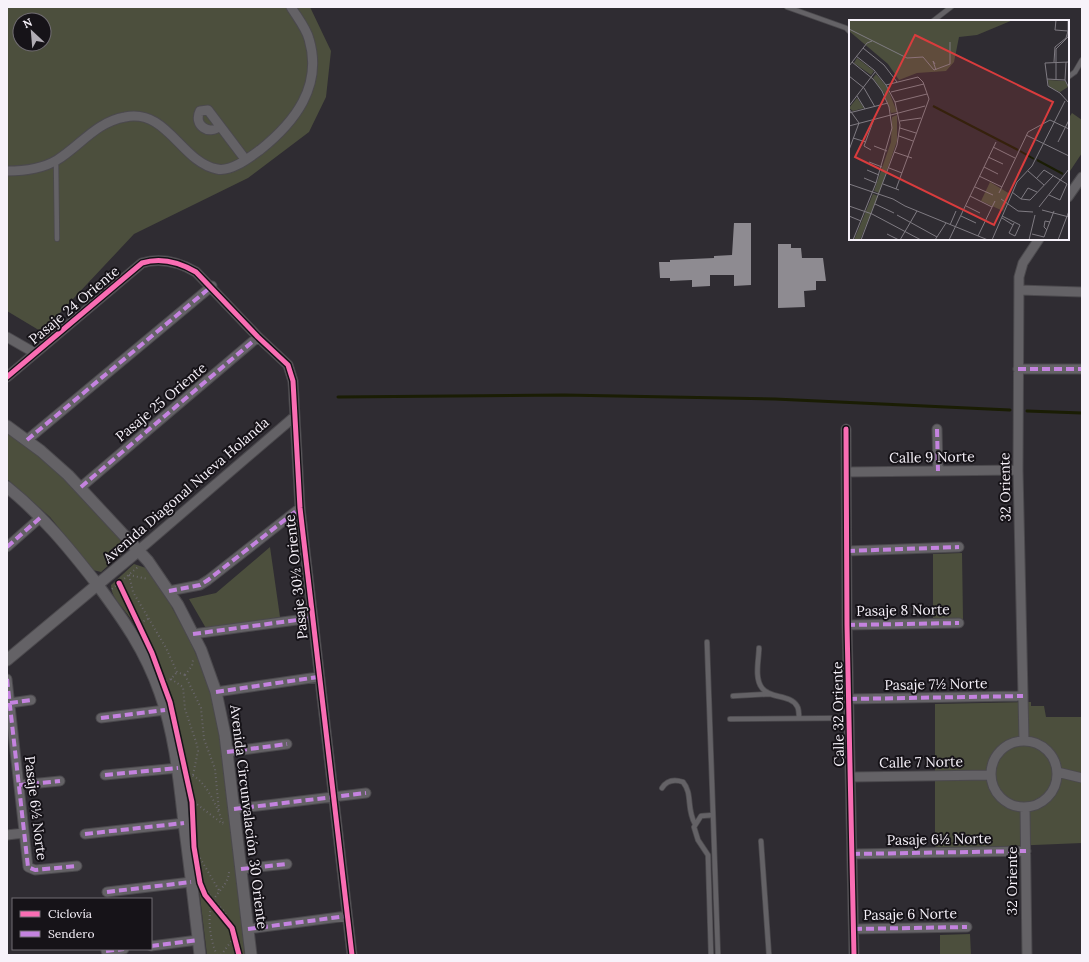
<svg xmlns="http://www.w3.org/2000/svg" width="1089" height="962" font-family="Lora,serif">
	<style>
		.green { fill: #4c4f3d; fill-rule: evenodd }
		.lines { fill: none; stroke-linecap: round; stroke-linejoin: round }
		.stream { stroke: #1a1d04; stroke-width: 3 }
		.building { fill: #8e8b91 }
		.service-casing { stroke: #4b494d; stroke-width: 6 }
		.minor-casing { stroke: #4b494d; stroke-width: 11 }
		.tertiary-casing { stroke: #4b494d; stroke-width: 13 }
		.path { stroke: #69666b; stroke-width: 2; stroke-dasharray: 1 3; stroke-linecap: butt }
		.service { stroke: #646266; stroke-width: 4.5 }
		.minor { stroke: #646266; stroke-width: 9 }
		.tertiary { stroke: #646266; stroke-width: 11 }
		.quiet { stroke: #c483df; stroke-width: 4; stroke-dasharray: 8 4; stroke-linecap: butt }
		.cycleway-casing { stroke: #161318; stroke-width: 8 }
		.cycleway { stroke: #f96db3; stroke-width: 5 }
		.labels { text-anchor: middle; stroke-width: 4; stroke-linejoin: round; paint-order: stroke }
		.street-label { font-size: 14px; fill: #f7f2fa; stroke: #161318 }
		.inset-river { fill: none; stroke: #1a1d04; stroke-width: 2 }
		.inset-road { fill: none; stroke: #7f7b82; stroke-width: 1 }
		.view { fill: #d93c3d; fill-opacity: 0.15; stroke: #d93c3d; stroke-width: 2 }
		.inset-edge { fill: none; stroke: #f7f2fa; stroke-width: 2 }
	</style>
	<rect width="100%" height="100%" fill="#2f2c32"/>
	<path class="green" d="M7 7H310L331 51 326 97 309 132 248 178 134 234 42 332 7 311ZM20 20H44V44H20Z
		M1072 113 1082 120V153L1070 171 1068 169V119Z
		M7 432C56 466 89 503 129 547L101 572 93 570 50 517 7 479Z
		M270 547 280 617 207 630 189 599 216 593Z
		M962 553 963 619H933V554Z
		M134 564 146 568 170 604 190 640 209 686 219 727 245 955H207L183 755C172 707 157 661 131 619 124 608 111 598 111 585Z
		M1031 702V706H1044L1046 717H1082V843L935 849V704Z
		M970 934 971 955H940V935Z"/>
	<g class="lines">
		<path class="stream" d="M338 397 564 395 775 399 1010 410
			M1027 411 1082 413"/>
	</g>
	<path class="building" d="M734 223H751V285L734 286V275H710V286L692 287V280L670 281V278H660L659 262H670V260L714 258V256L732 255Z
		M778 244H791V248H801L802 258H823L826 281H816V290L804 291 805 307 778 308Z"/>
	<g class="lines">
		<g class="service-casing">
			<path id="service" d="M787 7 846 28 850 32
				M933 21 951 7
				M1068 77 1075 72 1082 60
				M56 160 57 239
				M707 642 718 955
				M759 648C759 659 754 678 762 688 770 699 790 694 797 706 799 709 799 715 799 718
				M733 696 770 694
				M730 719 850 718
				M662 788C667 780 674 779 683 782 693 794 686 808 695 824
				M761 841 769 955
				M711 955 708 855 698 840 694 827 701 816 713 815"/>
		</g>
		<g class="minor-casing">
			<path id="minor" d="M220 126C209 136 193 125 200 111L208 110 245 159
				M7 171C24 171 42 169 57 160 80 146 96 122 125 117 167 108 181 162 217 169 231 172 249 158 260 150 295 122 323 86 309 39 306 28 297 17 291 7
				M1068 197 1082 177
				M1019 290 1082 292
				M7 337 35 353
				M1018 369H1082
				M7 377 142 263C161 257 179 262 196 272L258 337 288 365 293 381 300 508 352 955
				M846 429 847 625 854 955
				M937 429 938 471
				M27 440 212 286
				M847 472 1018 470
				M81 487 258 337
				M7 547 41 517
				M139 550 294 417
				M847 551 959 547
				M169 591 200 585 208 580 300 508
				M847 625 959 623
				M193 634 312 618
				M7 679 28 867 35 870 77 866
				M216 692 318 677
				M849 699 1023 696
				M10 703 31 700
				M101 718 165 710
				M1024 741 1018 470 1019 277 1023 263 1039 239
				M991 774a33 33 0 1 1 66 0a33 33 0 1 1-66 0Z
				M227 752 287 744
				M1057 772 1082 778
				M105 775 178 768
				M851 777 991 775
				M19 785 60 781
				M1025 807 1027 955
				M234 809 366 793
				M85 834 184 823
				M7 835 24 833
				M852 854 1026 851
				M241 869 287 864
				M107 892 191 882
				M248 929 347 916
				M854 929 967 927
				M151 946 198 940
				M106 951 124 949"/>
		</g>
		<g class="tertiary-casing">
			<path id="tertiary" d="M7 426 41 451 68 475 148 561 178 605 201 650 216 692 225 735 251 955
				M7 487C42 515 69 548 97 584 123 619 145 650 160 693 175 735 179 779 184 823 190 867 195 911 200 955
				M7 660 139 550"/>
		</g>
		<path class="path" d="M129 575 148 579
			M129 575 133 592 166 648 177 672 185 675
			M120 580 146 636
			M112 589 139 566
			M140 623 148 619
			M185 675 201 708 204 739 215 769 219 811
			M185 675 192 666 193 660
			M171 679 183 687 185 709 197 745 198 751 193 775
			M166 681 171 679 177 672
			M189 774C207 780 217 808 224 825
			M192 789 195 814
			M194 802 223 824
			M200 858 220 892
			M203 885 213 900 225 912 236 955
			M217 955C210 941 206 913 214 899 220 889 230 882 229 869
			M221 955 233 939H238"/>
		<use href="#service" class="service"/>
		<use href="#minor" class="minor"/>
		<use href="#tertiary" class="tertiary"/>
		<path class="quiet" d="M1018 369H1082
			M937 429 938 471
			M27 440 212 286
			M81 487 258 337
			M7 547 41 517
			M847 551 959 547
			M169 591 200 585 208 580 300 508
			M847 625 959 623
			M193 634 312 618
			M7 679 28 867 35 870 77 866
			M216 692 318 677
			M849 699 1023 696
			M10 703 31 700
			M101 718 165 710
			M227 752 287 744
			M105 775 178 768
			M19 785 60 781
			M234 809 366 793
			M85 834 184 823
			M852 854 1026 851
			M241 869 287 864
			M107 892 191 882
			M248 929 347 916
			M854 929 967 927
			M151 946 198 940
			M106 951 124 949"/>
		<g class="cycleway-casing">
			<path id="cycleway" d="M7 377 142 263C161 257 179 262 196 272L258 337 288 365 293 381 300 508 352 955
				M846 429 847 625 854 955
				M119 583 152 653 170 702 192 802 194 847 200 883 205 895 232 928 239 955"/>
		</g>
		<use href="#cycleway" class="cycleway"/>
	</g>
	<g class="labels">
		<g class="street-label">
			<text transform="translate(74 305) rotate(-40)" y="5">Pasaje 24 Oriente</text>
			<text transform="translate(161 402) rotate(-40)" y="5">Pasaje 25 Oriente</text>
			<text transform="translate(932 457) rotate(-1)" y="5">Calle 9 Norte</text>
			<text transform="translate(1005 487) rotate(-91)" y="5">32 Oriente</text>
			<text transform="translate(186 490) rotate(-41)" y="5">Avenida Diagonal Nueva Holanda</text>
			<text transform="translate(296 577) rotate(-96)" y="5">Pasaje 30½ Oriente</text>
			<text transform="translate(903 610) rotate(-1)" y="5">Pasaje 8 Norte</text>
			<text transform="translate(936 684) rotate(-1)" y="5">Pasaje 7½ Norte</text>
			<text transform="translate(838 714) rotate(-91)" y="5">Calle 32 Oriente</text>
			<text transform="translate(921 762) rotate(-1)" y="5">Calle 7 Norte</text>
			<text transform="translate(36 808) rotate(83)" y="5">Pasaje 6½ Norte</text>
			<text transform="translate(249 817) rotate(83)" y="5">Avenida Circunvalación 30 Oriente</text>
			<text transform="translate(939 839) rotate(-1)" y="5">Pasaje 6½ Norte</text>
			<text transform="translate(1012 881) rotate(-90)" y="5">32 Oriente</text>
			<text transform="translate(910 914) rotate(-1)" y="5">Pasaje 6 Norte</text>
		</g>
	</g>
	<g transform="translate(849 20)">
		<rect width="220" height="220" fill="#2f2c32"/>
		<path d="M0 0H164L128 15 110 17 105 42 97 51 68 53 50 60 39 44 0 11ZM8 38 25 51 22 55 5 43ZM27 54 38 67 48 92 42 93 35 73 24 58ZM199 60 216 61 219 67 211 72 200 67ZM8 78 15 88 4 91 0 88ZM48 95V121L30 173 25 171 42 122 43 97ZM141 162 161 174 154 191 132 181ZM24 174 29 176 11 220H5Z" fill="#4c4f3d"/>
		<path class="inset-river" d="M84 86 169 130M171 131 185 139M188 140 214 154"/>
		<path class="inset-road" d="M207 0 206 10 219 11M0 9 58 38 74 37 85 50 101 44V22M14 28 35 45 48 62M7 36 25 50 37 65 46 82 51 105 48 125 12 220M3 42 24 59 33 71 40 87 43 108 27 163 4 220M205 42 206 27 217 18 219 11M220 42 196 43 199 66 211 73 220 83M86 44 84 41 87 50M0 46 18 23 23 21M0 56 15 68 26 87M198 59 216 60 220 68M207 60V29L219 17V0M216 60 217 42M37 65 69 57 74 62 80 79 47 169M42 72 75 64M8 76 16 89M46 82 78 74M0 86 26 52M0 89 10 103M0 93 39 83M51 101 72 98M0 106 76 86M51 108 67 113M177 115 220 136M50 116 64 121M4 118 17 122M209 122 220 100M25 126 38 131M144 127 166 138M0 130 10 103M22 130 15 126 25 99M45 132 63 138M139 137 154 144M20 142 33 147M135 147 149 154M40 148 53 153M18 150 30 155M179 151 195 165M130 156 153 167M15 158 27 163M187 159 195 150 218 164 211 180 200 175M0 164 44 179 56 186 139 220M34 164 50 170M126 167 144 175M163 172 172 179 181 180 204 156M150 173 179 112 201 100 220 109M121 176 143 187M152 179 169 191 184 192M172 179 179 168 188 172M26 184 45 193M0 186 23 194 72 220M117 186 131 193M190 187 220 149M193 190 220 197M48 195 88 217M0 196 12 201M112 196 127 203M153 196 171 205 166 216 160 213 165 203M153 198 164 205M101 205 107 191M198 210 195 207 196 201 201 202M38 214 50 220M183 214 195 217 205 191M129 216 146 181M51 220 68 191M86 220 97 203M100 220 147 122M143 220 168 162 183 146 216 81M180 220 186 195M209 220 220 191"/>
		<path class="view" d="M66 15 204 82 145 205 6 137Z"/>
		<rect width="220" height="220" class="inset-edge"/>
	</g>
	<rect width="1089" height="962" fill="none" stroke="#f7f2fa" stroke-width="16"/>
	<rect x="12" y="898" width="140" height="52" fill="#161318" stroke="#706c72"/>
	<rect x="20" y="911" width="20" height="6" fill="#f96db3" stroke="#706c72"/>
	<text x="48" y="918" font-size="12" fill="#f7f2fa">Ciclovía</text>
	<rect x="20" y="931" width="20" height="6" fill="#c483df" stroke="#706c72"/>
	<text x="48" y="938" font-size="12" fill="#f7f2fa">Sendero</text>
	<g transform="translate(32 32) rotate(334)"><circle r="19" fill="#161318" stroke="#706c72"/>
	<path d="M0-3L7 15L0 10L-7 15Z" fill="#b1adb4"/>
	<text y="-6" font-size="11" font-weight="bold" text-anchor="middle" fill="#f7f2fa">N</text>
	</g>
</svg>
